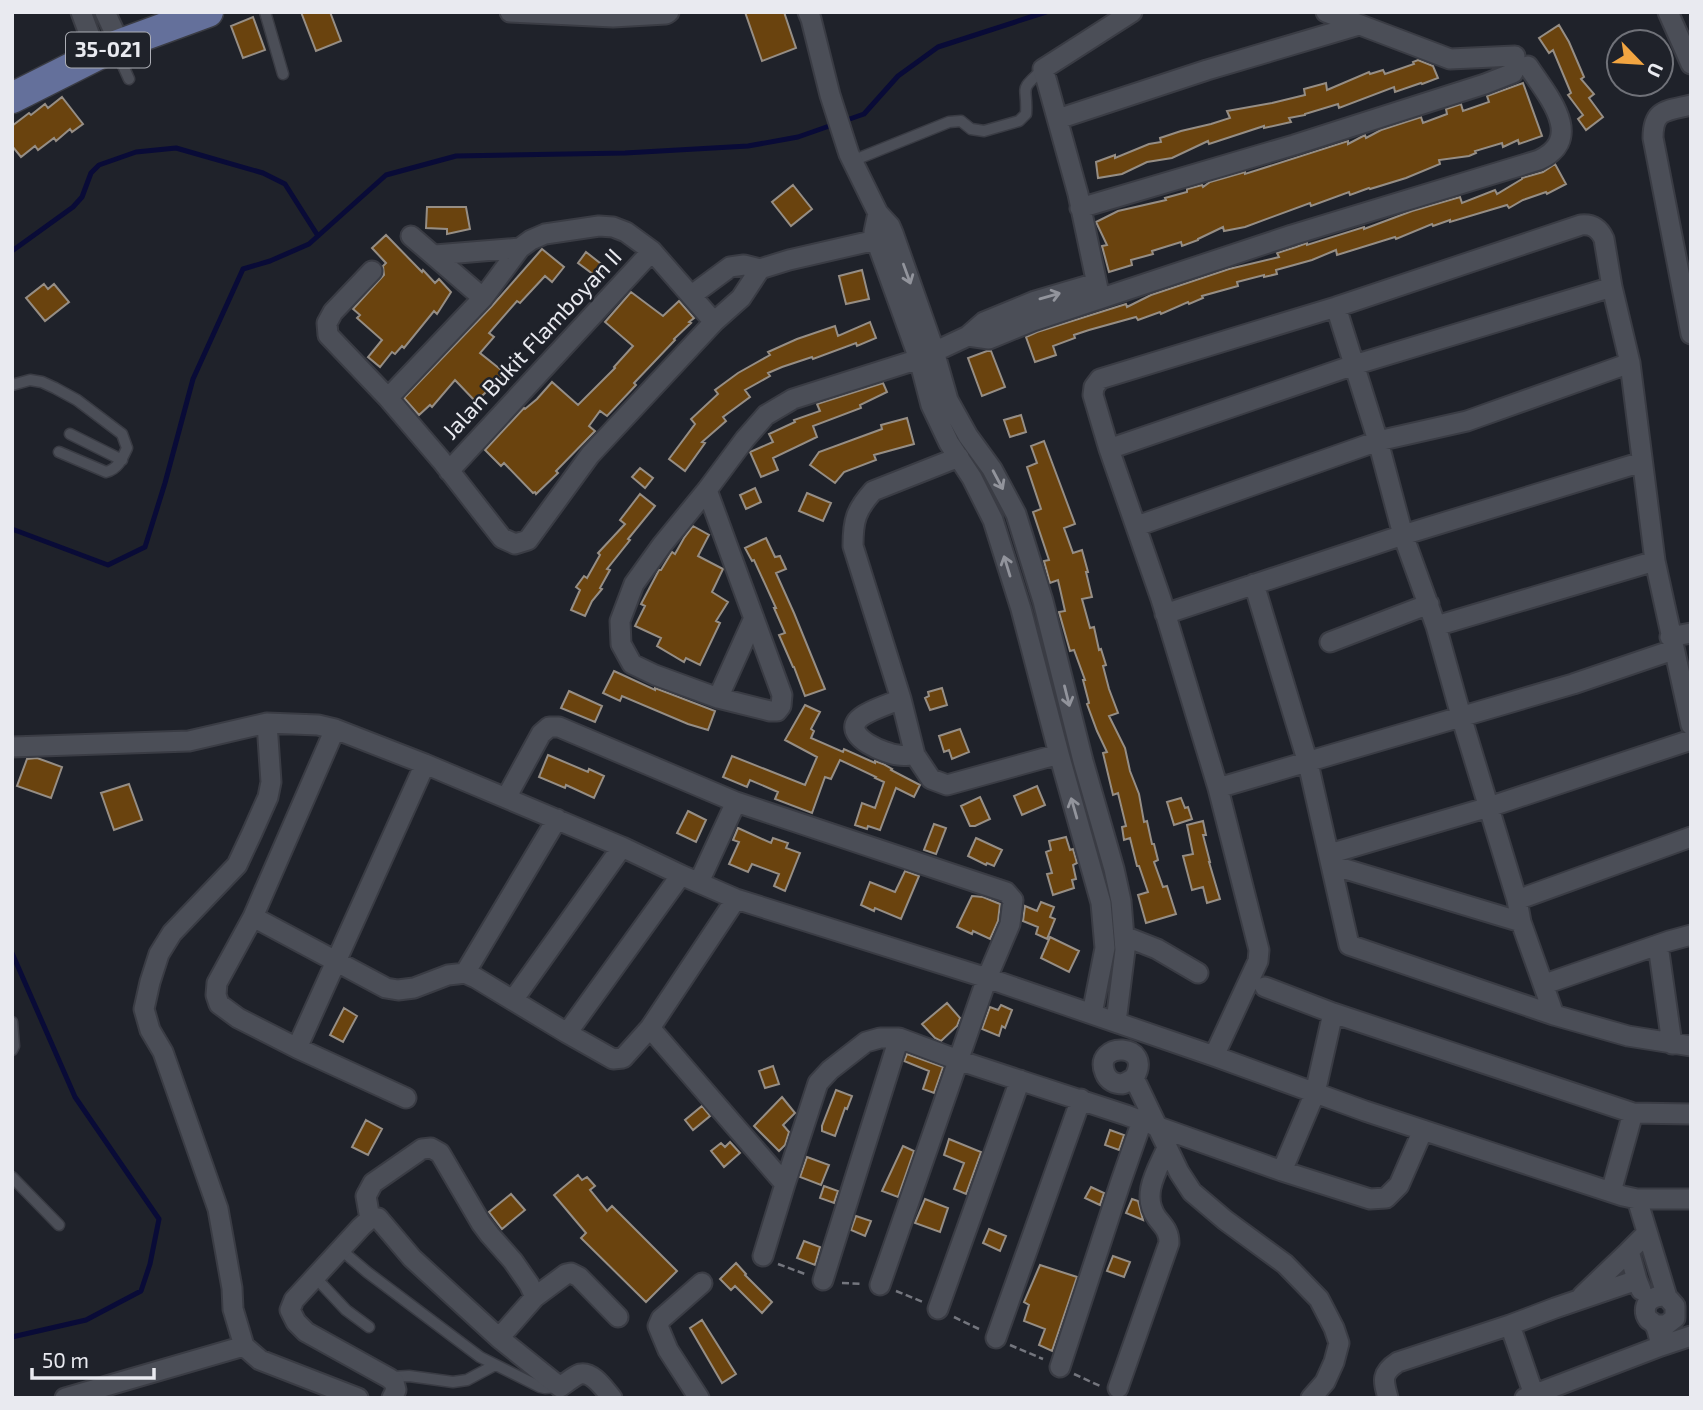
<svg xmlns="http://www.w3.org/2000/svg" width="1703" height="1410" font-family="'Exo 2',sans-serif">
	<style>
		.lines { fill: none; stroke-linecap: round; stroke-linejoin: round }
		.stream { stroke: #090b37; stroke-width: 5 }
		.building { fill: #6a430e; stroke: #968e85; stroke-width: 2 }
		.service-casing { stroke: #3a3c44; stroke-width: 13 }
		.minor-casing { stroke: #3a3c44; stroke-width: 23 }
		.primary-casing { stroke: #3a3c44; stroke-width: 33 }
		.path { stroke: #74767e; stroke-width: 2.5; stroke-dasharray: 7 3.5; stroke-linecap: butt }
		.service { stroke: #4b4e57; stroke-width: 10 }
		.minor { stroke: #4b4e57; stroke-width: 19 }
		.primary { stroke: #64709b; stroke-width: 30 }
		.oneway { stroke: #92949c }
		.labels { text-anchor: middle; stroke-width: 5; stroke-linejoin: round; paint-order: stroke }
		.shield { fill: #1f222a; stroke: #acaeb5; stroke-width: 2 }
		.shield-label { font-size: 21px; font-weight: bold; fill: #e9eaf0 }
		.street-label { font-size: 23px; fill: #e9eaf0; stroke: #1f222a }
	</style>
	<rect width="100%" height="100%" fill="#1f222a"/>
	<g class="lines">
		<path class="stream" d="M844 121 864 114 898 76 938 47 1046 12
			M12 251 73 207 82 197 91 173 99 165 136 152 176 148 263 173 285 184 318 236
			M12 529 108 565 145 547 165 483 193 379 243 269 270 261 309 244 386 175 456 156 625 153 748 146 798 137 835 124
			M12 953 75 1097 159 1219 150 1264 141 1291 86 1320 12 1337"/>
	</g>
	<path class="building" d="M301 12H330L341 41 316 51Z
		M745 12H784L796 48 762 61Z
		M253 17 265 50 243 58 231 26Z
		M1559 25 1569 42 1584 77 1581 79 1594 94 1589 98 1603 117 1586 130 1578 119 1583 115 1568 95 1571 93 1553 50 1549 53 1539 38Z
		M1418 60 1433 66 1438 78 1422 84 1421 83 1395 92 1394 87 1339 108 1338 104 1305 114V115L1289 118 1291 122 1264 128V126L1209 144 1208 141 1172 158 1147 162 1122 174 1098 178 1096 162 1115 155V158L1149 144 1161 142 1160 138 1181 131 1211 124 1230 118 1227 111 1272 103 1305 95 1304 89 1326 83 1327 90 1369 72 1370 74 1383 70 1385 74 1414 64 1413 62Z
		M1523 83 1542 136 1519 144 1518 140 1503 147 1502 143 1475 151 1476 153 1469 156 1439 160 1440 164 1406 178 1370 189 1369 188 1350 195 1349 192 1311 206 1310 203 1245 227 1224 231 1223 227 1198 239V240L1182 246 1181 242 1152 251 1153 254 1131 260 1132 265 1109 272 1102 246 1107 245 1096 222 1118 211 1166 200 1165 198 1187 192V189L1202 185 1203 187 1210 182 1245 172V174L1348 141V144L1365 135 1366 138 1381 130 1421 117 1423 123 1447 114 1446 109 1461 104 1463 111 1489 102 1487 96Z
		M62 97 83 124 72 132 70 129 56 141 54 138 38 150 35 146 21 157 12 146V126L29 113 31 115 45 104 48 108Z
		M1555 164 1566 184 1547 194 1546 192 1523 200 1509 208 1507 205 1450 222V220L1433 226 1432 224 1396 239 1395 237 1337 255 1336 250 1312 260 1276 270 1277 274 1264 277V275L1237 282 1238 286 1202 296 1203 298 1189 304 1188 302 1161 314 1160 312 1138 320 1136 317 1089 330 1074 335 1075 338 1053 346 1056 355 1035 362 1026 337 1037 332 1126 304 1127 307 1151 295 1229 269 1279 257 1277 253 1296 247 1307 243V245L1364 227V229L1412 211 1460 197 1462 203 1495 190 1497 194 1522 179V178L1543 172Z
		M793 185 812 209 791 226 772 202Z
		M427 207H466L470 229 447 234V229L426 228Z
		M386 235 422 272 423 270 435 283 439 279 451 292 437 314 434 311 404 348 402 346 395 354 392 352 380 367 368 357 382 340 357 318 360 315 353 309 384 275 383 266 386 263 372 248Z
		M542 249 564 267 552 282 545 276 520 303 517 301 489 333 494 337 480 353 505 373 476 402 455 380 432 407 430 405 419 415 404 398 492 306Z
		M586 252 605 267 597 277 578 263Z
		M862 270 869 299 846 304 839 276Z
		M44 284 48 289 54 284 69 302 45 321 26 298Z
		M631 292 663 316 679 301 694 318 689 322 691 323 674 339 675 340 634 383 636 385 607 416 600 411 589 426 595 431 556 471 558 473 536 494 535 492 533 493 504 463 501 466 485 450 524 408 525 409 537 399 552 382 578 405 615 368 614 367 633 346 605 322Z
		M870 322 876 338 857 346 856 343 813 359 812 357 782 367 768 373 770 376 745 390 750 397 723 417 726 421 702 442 705 443 685 471 669 459 695 424 691 419 718 394 715 390 738 373 770 355 768 352 797 339 835 326 838 336Z
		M987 351H991L1005 387 982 396 968 358Z
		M883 383 887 392 860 405 861 408 813 426 817 437 773 458 778 470 761 477 750 452 773 442 769 434 795 422 794 420 820 411 817 404Z
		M1021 415 1026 432 1010 437 1004 420Z
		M907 418 914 444 874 455 876 460 844 472 835 483 810 465 819 452 882 429 881 425Z
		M1044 441 1075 524 1064 528 1073 553 1082 550 1088 572H1086L1092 597 1082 599 1090 628 1094 627 1099 650 1101 649 1106 665 1103 666 1109 689 1118 713 1109 716 1125 748 1130 771 1139 794 1144 822 1147 821 1152 844H1154L1158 860 1154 862 1163 887 1167 886 1176 914 1146 923 1138 895 1148 892 1139 866H1137L1130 838 1124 840 1122 827 1126 826 1118 793 1113 795 1103 753 1107 752 1097 731 1087 704 1089 703 1083 680H1085L1074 650 1070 651 1059 612 1065 611 1058 580 1050 583 1044 561 1049 560 1033 512 1041 509 1027 467 1037 463 1031 446Z
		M640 468 653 478 645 488 632 477Z
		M755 488 761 502 746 509 740 495Z
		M807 493 831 503 823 521 799 511Z
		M640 494 655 506 628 539 630 540 607 569 610 570 600 588 602 589 592 601 585 616 571 610 580 590 576 587 584 576 587 578 600 555 598 553 625 524 620 520Z
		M693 526 709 535 698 556 723 569 712 592 728 602 716 621 720 623 700 665 686 658 684 662 657 646 661 638 635 626 645 606 641 604 659 570H661L672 552 675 554 684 538Z
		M766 538 775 557 780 556 786 569 776 573 794 613 825 689 805 696 794 667H793L779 635 785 633 774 608H776L754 560 752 561 745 548Z
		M614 671 655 690V688L715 711 708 730 688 724 622 696 620 701 603 693Z
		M942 688 947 705 930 710 925 698 929 696 928 692Z
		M569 691 602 706 595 722 561 708Z
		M805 705 820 712 811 729 814 731 811 738 843 752 844 749 875 763V761L883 764 892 769 891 770 920 785 914 797 896 788 880 830 868 826 867 829 855 825 862 803 875 808 884 782 875 778 876 777 840 760 831 779 825 777 812 813 775 799 778 792 750 780 747 787 723 777 732 756 805 785 817 757 785 740Z
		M960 729 969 752 952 759 949 750 944 752 939 736Z
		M548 755 588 772 589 769 604 776 594 798 566 785 565 788 539 777Z
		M37 758 62 767 51 798 17 786 27 759Z
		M129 784 142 820 114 830 101 793Z
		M1037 786 1045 805 1022 815 1014 796Z
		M980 797 990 819 975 826H970L961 806Z
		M1181 798 1185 808 1188 807 1192 819 1174 825 1167 802Z
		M688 811 706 820 696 842 677 833Z
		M1203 821 1206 835H1203L1210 862H1209L1220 899 1207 903 1203 887 1192 890 1183 856 1193 854 1187 825Z
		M934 824 946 828 936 854 924 850Z
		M738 828 771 843 773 838 788 843 786 848 800 853 785 891 774 886 779 874 752 864 748 872 729 864 739 842 733 840Z
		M1066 837 1070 850 1073 849 1077 863 1073 865 1076 879 1072 880 1074 888 1053 895 1047 874 1052 873 1046 852 1051 850 1049 841Z
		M976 838 1002 850 994 866 987 863 986 865 968 856Z
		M905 871 919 876 901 919 875 908 874 911 861 905 870 882 895 892Z
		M972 896 983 897 1000 904 998 921 990 939 973 931 972 934 957 927Z
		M1041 902 1054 907 1050 917 1055 919 1047 939 1036 934 1038 927 1023 921 1025 906 1037 911Z
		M1050 937 1079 951 1069 972 1041 958Z
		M947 1003 960 1018 957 1026 941 1041 935 1038 922 1024Z
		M1001 1005 1012 1010 1005 1028 1002 1026 999 1036 982 1029 990 1007 998 1010Z
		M344 1008 357 1016 343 1042 330 1035Z
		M907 1054 943 1067 934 1093 923 1089 929 1071 904 1061Z
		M773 1066 779 1084 765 1088 759 1071Z
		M836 1090 852 1096 847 1109 845 1108 835 1136 822 1131V1126Z
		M782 1097 795 1113 783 1125 789 1132 785 1145 779 1151 754 1126Z
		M702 1106 710 1116 693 1130 685 1120Z
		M366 1120 382 1129 368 1155 352 1147Z
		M1110 1130 1124 1135 1119 1150 1105 1145Z
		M949 1139 981 1152 966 1194 954 1189 964 1163 944 1155Z
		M730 1142 740 1153 724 1167 711 1151 721 1143 725 1147Z
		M903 1146 914 1151 898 1197 882 1191Z
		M807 1157 829 1165 821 1185 800 1177Z
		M578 1175 582 1180 587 1177 595 1186 590 1190 607 1211 612 1206 677 1271 646 1302 581 1238 586 1233 554 1195Z
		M824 1186 838 1191 834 1203 820 1198Z
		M1091 1187 1104 1193 1100 1205 1085 1198Z
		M511 1194 525 1210 502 1229 489 1212Z
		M925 1199 948 1208 940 1232 915 1223Z
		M1132 1199 1138 1201 1143 1220 1126 1213Z
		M856 1216 871 1221 865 1236 851 1230Z
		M989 1229 1006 1236 1000 1251 983 1243Z
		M804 1241 820 1247 815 1265 797 1258Z
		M1113 1256 1130 1262 1124 1277 1107 1271Z
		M736 1263 746 1274 745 1275 772 1302 762 1313 735 1286 731 1290 720 1279Z
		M1040 1265 1077 1277 1052 1351 1039 1345 1045 1329 1024 1321 1029 1305 1024 1302Z
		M702 1320 736 1374 722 1383 690 1328Z"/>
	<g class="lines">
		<g class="service-casing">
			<path id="service" d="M265 12 283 74
				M116 50 129 79
				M852 161 949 122 961 121 971 129 984 131 1019 121 1026 114C1028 84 1017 93 1043 69
				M12 385 30 380 42 382 55 388 77 400 122 434 127 448C122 459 118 469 106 472L59 452
				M70 434 122 460
				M12 1022 14 1046 12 1050
				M12 1177 59 1225
				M340 1249 367 1272 480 1357 540 1387 545 1388 558 1387
				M315 1277 346 1310 369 1327
				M391 1377 409 1376 453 1382 467 1380 495 1365"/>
		</g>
		<g class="minor-casing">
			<path id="minor" d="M81 12 97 55
				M105 12 120 44
				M510 12 613 17 666 14 669 12
				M808 12 811 19 830 95 849 154 878 213 890 226 893 233 932 344 948 400 968 436 992 469 1016 514 1043 601 1083 761 1114 869 1121 901 1125 950 1116 1022
				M1326 12 1450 59 1515 56
				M1668 12 1691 64
				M1691 105C1666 111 1653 109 1653 138L1691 334
				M1058 119 1207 70 1359 25
				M1080 208 1294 145 1485 84 1513 73
				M878 213 874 232 876 240 919 359 931 405 949 443 972 478 993 520 1021 609 1059 754 1101 903 1105 948 1092 1014
				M411 236 483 298
				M435 255 520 248
				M372 271 333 312 327 323 328 335 388 398 441 460 502 538 515 544 528 540 590 455 714 322 741 298 760 269
				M1099 294 1078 194 1047 82 1043 69 1132 12
				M692 295 730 267 744 265 760 269 789 260 876 240 887 236
				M1336 307 1378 441 1403 535 1436 626 1461 716 1517 900 1521 922 1554 1015 1628 1036 1691 1046
				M968 336 989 339 1033 321 1292 235 1539 160C1586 138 1547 95 1528 66
				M388 398 483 298 520 248 531 240 545 234 599 226 613 227 626 232 652 251 714 322
				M1109 449 1354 365 1612 287
				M959 457 873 491C856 510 853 520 853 546L901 699 915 755 931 779 947 785 1059 754
				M449 471 652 251
				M707 490 782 695 781 706 777 711H770L718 698 655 675 632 664 621 644 620 621 634 584 662 545 707 490 745 439 766 415 793 399 919 359 968 336 984 322 1035 301 1096 283
				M1137 526 1378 441 1467 421 1630 363
				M1254 584 1308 763 1349 945 1554 1015
				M1165 614 1403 535 1642 462
				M1436 626 1655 561
				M1670 637 1691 633
				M1330 642 1429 604
				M718 698 754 618
				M901 699C890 704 863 712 857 721 845 738 886 754 898 755 903 756 909 755 915 755
				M267 723 271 782 268 797 252 833 237 865 172 933 159 954 150 982 144 1009 150 1030 163 1052 218 1209 232 1288 233 1309 244 1346 260 1360 358 1398
				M335 729 253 917 217 983 216 995 219 1004 238 1018 297 1048 406 1098
				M12 747 189 741 267 723 318 725 335 729 425 764 622 847 681 875 736 899 987 978 1214 1056 1365 1111 1623 1196 1637 1199H1691
				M1218 788 1573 684 1673 650
				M506 798 541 734 549 727H559L736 802 1006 892 1013 900 1010 924 987 978 880 1285
				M1329 854 1489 807 1691 740
				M1332 865 1521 922
				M699 882 736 802
				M1517 900 1691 837
				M253 917 386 988 398 990 414 988 448 975 457 974 465 973 476 978 567 1033 613 1059 623 1058 650 1028 736 899
				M1124 936 1157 949 1198 973
				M1658 945 1672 1044
				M465 973 557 819
				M1545 984 1669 941 1691 935
				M1265 987 1333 1013 1633 1113 1691 1114
				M513 1000 622 847
				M650 1028 785 1184
				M567 1033 681 875
				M297 1048 425 764
				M1214 1056 1258 961 1259 950 1218 788 1161 599 1109 449 1093 395 1094 387 1100 379 1336 307 1581 225C1592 224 1599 228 1604 239L1612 287 1630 363 1655 561 1691 725
				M1134 1078 1123 1084C1115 1084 1108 1081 1105 1073 1092 1041 1155 1042 1134 1078L1179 1172 1192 1192 1225 1220 1285 1264 1319 1299 1334 1328 1339 1343 1334 1362 1325 1382 1311 1398
				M1153 1125 1282 1171 1370 1199 1386 1198 1399 1185 1423 1130
				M1282 1171 1315 1093 1333 1013
				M1611 1192 1633 1113
				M1637 1199 1667 1297
				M370 1219 366 1196 373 1183 422 1149 431 1148 440 1153 481 1223 490 1235 513 1261 529 1284 535 1297
				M763 1256 785 1184 818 1083 830 1070 866 1042 880 1038H899
				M823 1280 899 1038 958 1060 1126 1115 1142 1121 1120 1184 1060 1367
				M1641 1290 1637 1280 1629 1251 1647 1233
				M1582 1296 1629 1251
				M938 1309 1020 1080
				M1510 1325 1535 1398
				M1655 1325H1666L1675 1318V1306L1667 1297C1656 1294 1642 1301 1646 1315 1649 1323 1649 1318 1654 1324 1658 1329 1659 1339 1661 1346
				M499 1338 535 1297 566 1274 571 1273 579 1277 618 1317
				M996 1338 1081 1099
				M1118 1388 1169 1243C1169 1231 1164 1227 1157 1218 1140 1195 1158 1169 1167 1148
				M65 1398 244 1346
				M392 1398 396 1390 394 1382 389 1378 306 1332 296 1322 290 1310 294 1300 361 1227 370 1219 378 1218 412 1258 499 1338 560 1387C566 1383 574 1376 580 1374 593 1371 605 1390 612 1398
				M699 1398 668 1350 658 1326 661 1319 702 1283
				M1388 1398C1383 1380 1381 1373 1398 1362L1510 1325 1555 1308 1637 1280
				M1525 1398 1661 1346 1691 1336"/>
		</g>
		<g class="primary-casing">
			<path id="primary" d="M12 98 115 46 208 12"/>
		</g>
		<path class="path" d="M778 1264 805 1274
			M842 1283 863 1284
			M896 1291 923 1302
			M954 1317 979 1329
			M1010 1345 1043 1359
			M1074 1374 1100 1386"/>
		<use href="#service" class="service"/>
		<use href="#minor" class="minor"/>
		<use href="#primary" class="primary"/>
	</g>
	<defs><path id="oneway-shaft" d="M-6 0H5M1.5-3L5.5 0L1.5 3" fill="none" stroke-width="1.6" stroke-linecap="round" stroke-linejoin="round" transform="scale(1.75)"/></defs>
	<g class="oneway">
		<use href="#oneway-shaft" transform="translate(907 274) rotate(70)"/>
		<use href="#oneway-shaft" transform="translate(1050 296) rotate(-16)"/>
		<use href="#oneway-shaft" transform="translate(998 480) rotate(62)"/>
		<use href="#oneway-shaft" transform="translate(1007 566) rotate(-107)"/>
		<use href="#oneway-shaft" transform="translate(1067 696) rotate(76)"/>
		<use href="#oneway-shaft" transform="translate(1074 808) rotate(-106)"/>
	</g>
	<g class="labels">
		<rect class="shield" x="66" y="32.5" width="84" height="35" rx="5"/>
		<g class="shield-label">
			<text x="108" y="57">35-021</text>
		</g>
		<g class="street-label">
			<text transform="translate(532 344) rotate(-47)" y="8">Jalan Bukit Flamboyan II</text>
		</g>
	</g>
	<rect width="1703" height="1410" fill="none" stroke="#e9eaf0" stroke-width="28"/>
	<g transform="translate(1640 63) rotate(115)"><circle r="33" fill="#1f222a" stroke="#707279" stroke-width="2"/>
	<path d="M0-5L12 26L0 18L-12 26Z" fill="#f2a541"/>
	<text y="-10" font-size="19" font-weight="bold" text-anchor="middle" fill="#e9eaf0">U</text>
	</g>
	<path d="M32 1368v10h122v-10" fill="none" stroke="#e9eaf0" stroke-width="3.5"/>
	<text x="42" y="1368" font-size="21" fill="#e9eaf0" stroke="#1f222a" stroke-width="5" paint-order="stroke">50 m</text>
</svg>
